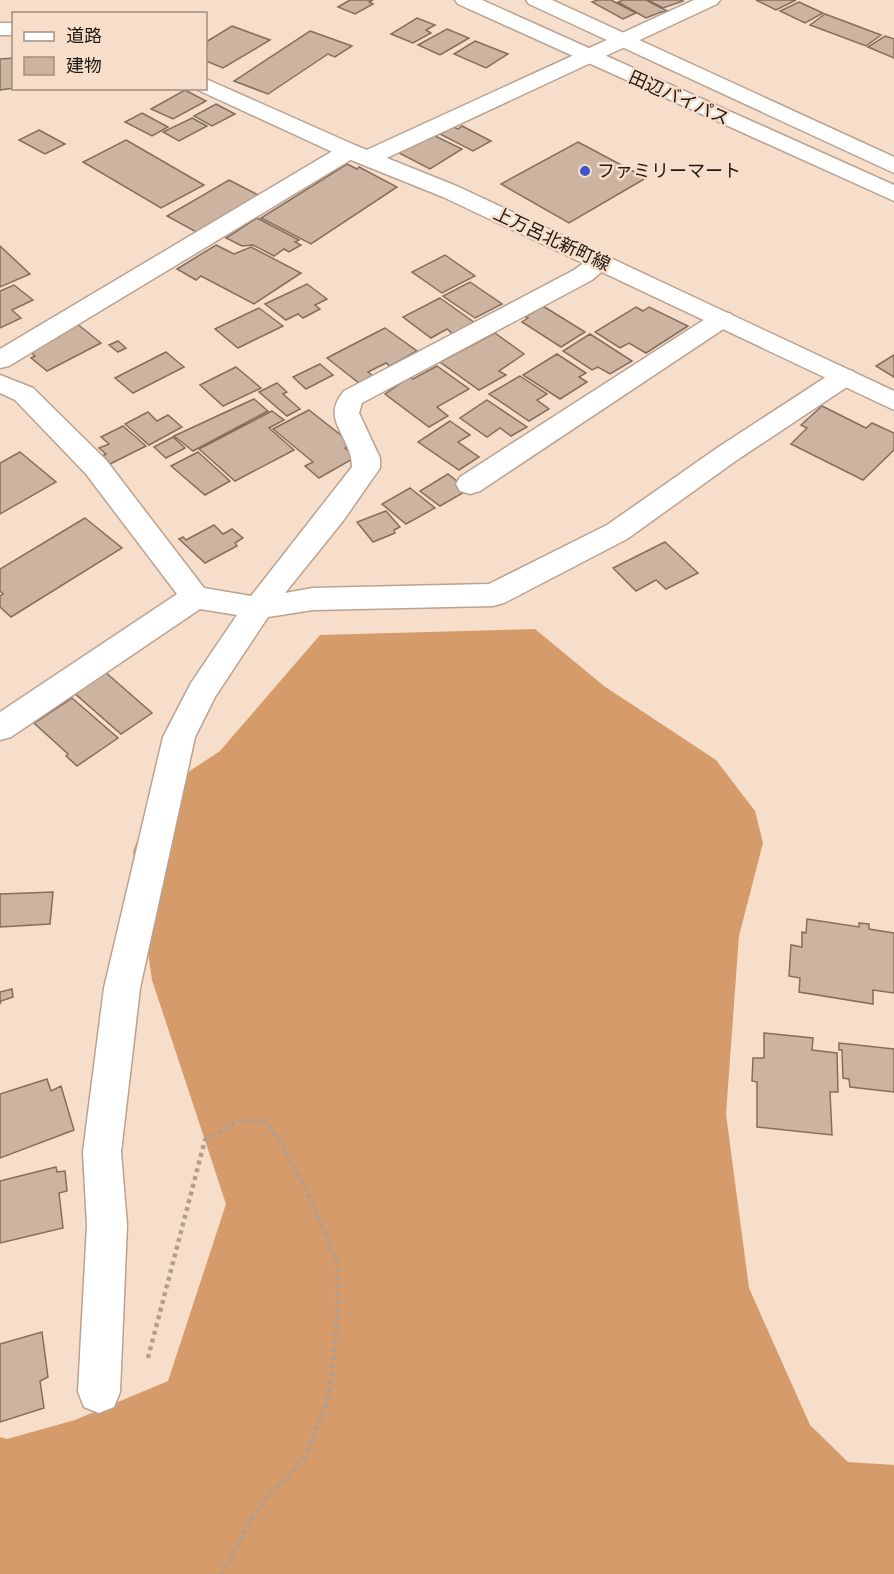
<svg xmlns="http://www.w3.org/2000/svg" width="894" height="1574" font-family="'Titillium Web','Noto Sans JP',sans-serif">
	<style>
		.forest { fill: #d69b6a }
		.building { fill: #ccb4a1; stroke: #846e5c; stroke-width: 1.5 }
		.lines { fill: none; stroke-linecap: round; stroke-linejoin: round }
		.street-casing { stroke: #baa290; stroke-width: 3 }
		.secondary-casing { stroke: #baa290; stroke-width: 3 }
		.highway-casing { stroke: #baa290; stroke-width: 3 }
		.path { stroke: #b19e8e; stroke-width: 4.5; stroke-dasharray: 4 4; stroke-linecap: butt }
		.street { fill: #fff; fill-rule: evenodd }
		.secondary { fill: #fff; fill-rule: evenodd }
		.highway { fill: #fff; fill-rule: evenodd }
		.poi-dot { fill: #3d54c7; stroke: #f7deca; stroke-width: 2 }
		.labels { text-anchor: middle; stroke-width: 5; stroke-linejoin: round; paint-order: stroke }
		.far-street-label { font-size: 18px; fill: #201811; stroke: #f7deca }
		.far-poi-label { font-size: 18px; fill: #201811; stroke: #f7deca; text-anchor: start }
	</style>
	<rect width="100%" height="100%" fill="#f7deca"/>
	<path class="forest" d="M535 629 604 686 716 760 755 811 763 843 739 936 726 1114 749 1288 810 1425 848 1462 894 1465V1574H0V1437L7 1439 75 1420 168 1381 226 1204 152 980 133 851 158 792 220 751 320 635Z"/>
	<path class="building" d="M350 0H373L369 2 373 4 355 14 338 7Z
		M598 0H611L636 13 623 19 592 2Z
		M623 0H646L669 12H661L646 18 618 2Z
		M648 0H682L683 1 663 8Z
		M756 0H796L776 10Z
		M799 2 823 13 805 23 780 11Z
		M825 14 881 35 866 46 810 25Z
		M417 18 435 25 426 30 431 33 413 43 391 34Z
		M232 26 270 40 223 68 206 61V42Z
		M447 29 469 38 440 55 418 45Z
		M310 31 352 46 335 57 328 54 268 94 234 81Z
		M885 36 894 39V58L868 47Z
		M475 41 508 54 486 68 454 54Z
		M14 58V88L0 90V59Z
		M185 90 206 101 173 119 151 109Z
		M216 104 235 114 212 126 194 116Z
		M142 113 168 127 152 136 125 122Z
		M192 118 207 126 179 141 163 132Z
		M449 125 458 129 462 126 491 141 473 151 436 132Z
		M39 130 65 144 45 154 19 140Z
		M431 134 462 149 430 169 399 153Z
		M126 140 204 185 161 208 83 162Z
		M578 142 646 178 569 223 501 184Z
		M347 164 357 169 359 167 397 187 311 244 261 218Z
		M229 180 260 196 198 233 167 216Z
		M257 218 299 240 295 242 301 245 289 252 284 249 274 256 253 245 242 246 226 238Z
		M216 245 234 254 251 247 301 273 254 304 201 276 196 280 177 269Z
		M0 246 30 274 0 287Z
		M445 255 475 276 442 293 412 272Z
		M470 282 502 304 475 318 443 296Z
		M307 284 327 299 315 305 320 309 303 318 298 314 286 320 265 304Z
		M14 285 33 300 12 310 21 318 0 328V291Z
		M440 298 475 323 454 335 447 329 431 338 403 317Z
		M543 306 585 332 561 347 522 322 528 318 525 317Z
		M636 307 643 311 649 307 688 326 646 353 629 343 620 348 595 332Z
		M259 308 283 326 238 348 215 329Z
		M76 323 101 343 47 371 31 358 35 356 26 348Z
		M385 328 417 351 390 366 386 363 368 372 373 376 359 383 327 358Z
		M495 333 524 354 499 371 506 375 479 390 440 362Z
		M590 334 632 361 610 374 598 367 592 370 563 351Z
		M118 341 126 348 118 352 109 345Z
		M166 352 184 367 133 393 115 378Z
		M557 354 586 373 579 377 587 382 560 399 523 375Z
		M894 355V377L876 366Z
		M320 364 333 375 306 389 293 377Z
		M437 366 469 389 437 407 448 416 429 427 385 394 410 377 413 379Z
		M236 367 261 388 223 406 200 385Z
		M520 376 547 394 537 400 549 409 529 421 489 394Z
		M277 383 287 392 283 394 300 409 287 416 259 392Z
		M254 399 268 411 193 451 174 436Z
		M487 400 527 427 511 436 500 428 487 437 460 418Z
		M822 406 866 428 872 423 894 433V450L863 480 791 444 807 428 801 425Z
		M309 410 352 444 345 448 356 457 319 478 305 466 313 462 273 429Z
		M272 411 284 420 269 428 294 450 235 481 199 449Z
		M148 412 157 421 168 415 182 427 149 445 125 424Z
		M450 421 470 435 458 442 479 457 459 470 418 442Z
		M123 426 146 446 108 465 100 457 106 454 99 448 109 444 101 437Z
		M173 437 185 448 166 458 154 447Z
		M20 452 56 482 0 514V463Z
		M198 452 230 481 205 495 171 466Z
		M448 474 468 490 440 506 420 491Z
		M410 488 435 508 406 524 382 504Z
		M386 511 400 527 394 530 395 533 373 542 357 522Z
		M85 518 122 548 11 617 0 607V596L3 594 0 591V569Z
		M214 525 223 534 232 529 243 538 235 543 237 546 205 563 179 539 183 537 186 540Z
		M665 542 698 573 666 589 656 580 636 591 613 568Z
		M104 671 152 713 121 734 73 692Z
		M72 698 118 738 77 766 66 756 68 754 34 723Z
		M53 892 50 924 0 927V894Z
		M807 919 859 927V923L869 924V929L894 933V993L873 990V1004L799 992 800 978 789 976 791 945 802 947V932L806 933Z
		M12 989 13 997 1 1001 0 1004V992Z
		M764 1033 813 1038 812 1050 837 1053 838 1092H830L832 1135 757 1127V1082L752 1081 753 1058H764Z
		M839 1043 894 1049V1092L850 1087 849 1079 843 1078 842 1050H839Z
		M47 1079 51 1091 61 1086 74 1130 0 1158V1094Z
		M56 1167 57 1172 65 1171 67 1191 59 1193 63 1228 0 1243V1181Z
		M42 1332 48 1377 40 1381 44 1408 0 1422V1344Z"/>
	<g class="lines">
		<g class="street-casing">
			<path id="street" d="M694 0H720L717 4 376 163H360L357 158 360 153Z
				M349 144 357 146 360 151 357 156 9 366 0 368V349L341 146Z
				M601 255 610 257 613 262 592 280 362 403 359 413 380 458V468L343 521 285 593 313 588 489 584 607 525 717 448 835 371 844 369 853 371 857 377 853 383 737 460 627 539 504 603 493 606 313 610 268 617 215 697 195 737 140 988 121 1152 127 1225 120 1392 114 1407 99 1413 84 1407 78 1392 87 1225 83 1152 104 988 163 737 191 683 237 615 200 609 11 737 0 740V712L177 594 86 474 15 400 0 393V375L33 388 106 460 204 588 251 596 352 467C352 436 319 420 344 391L574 270 592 257Z
				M722 311 731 314 735 319 731 324 480 491 470 494 460 491 456 484 460 477 713 314Z"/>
		</g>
		<g class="secondary-casing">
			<path id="secondary" d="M0 23H14V35H0Z
				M206 79 357 146 459 187 894 391V410L443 197 341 156 198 90 206 88Z"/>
		</g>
		<g class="highway-casing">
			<path id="highway" d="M455 0H482L894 185V201L458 4Z
				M526 0H552L894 157V173L529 4Z"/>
		</g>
		<path class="path" d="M148 1358 205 1140 238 1121H265L283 1145 314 1206 337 1262 338 1317 328 1400 303 1460 260 1505 221 1574"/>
		<use href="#street" class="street"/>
		<use href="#secondary" class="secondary"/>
		<use href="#highway" class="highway"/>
	</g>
	<circle class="poi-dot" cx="585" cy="171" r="6"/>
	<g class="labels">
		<g class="far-street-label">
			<text transform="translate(679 98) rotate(24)" y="6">田辺バイパス</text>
			<text transform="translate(552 239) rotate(25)" y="6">上万呂北新町線</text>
		</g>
		<g class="far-poi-label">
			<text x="597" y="177">ファミリーマート</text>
		</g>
	</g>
	<rect x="12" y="12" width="195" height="78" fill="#f7deca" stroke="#a18f80" stroke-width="1.5"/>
	<rect x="24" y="32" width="30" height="9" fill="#ffffff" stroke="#a18f80" stroke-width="1.5"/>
	<text x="66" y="42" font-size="18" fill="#201811">道路</text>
	<rect x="24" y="57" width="30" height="18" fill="#ccb4a1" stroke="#a18f80" stroke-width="1.5"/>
	<text x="66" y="72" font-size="18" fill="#201811">建物</text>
</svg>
